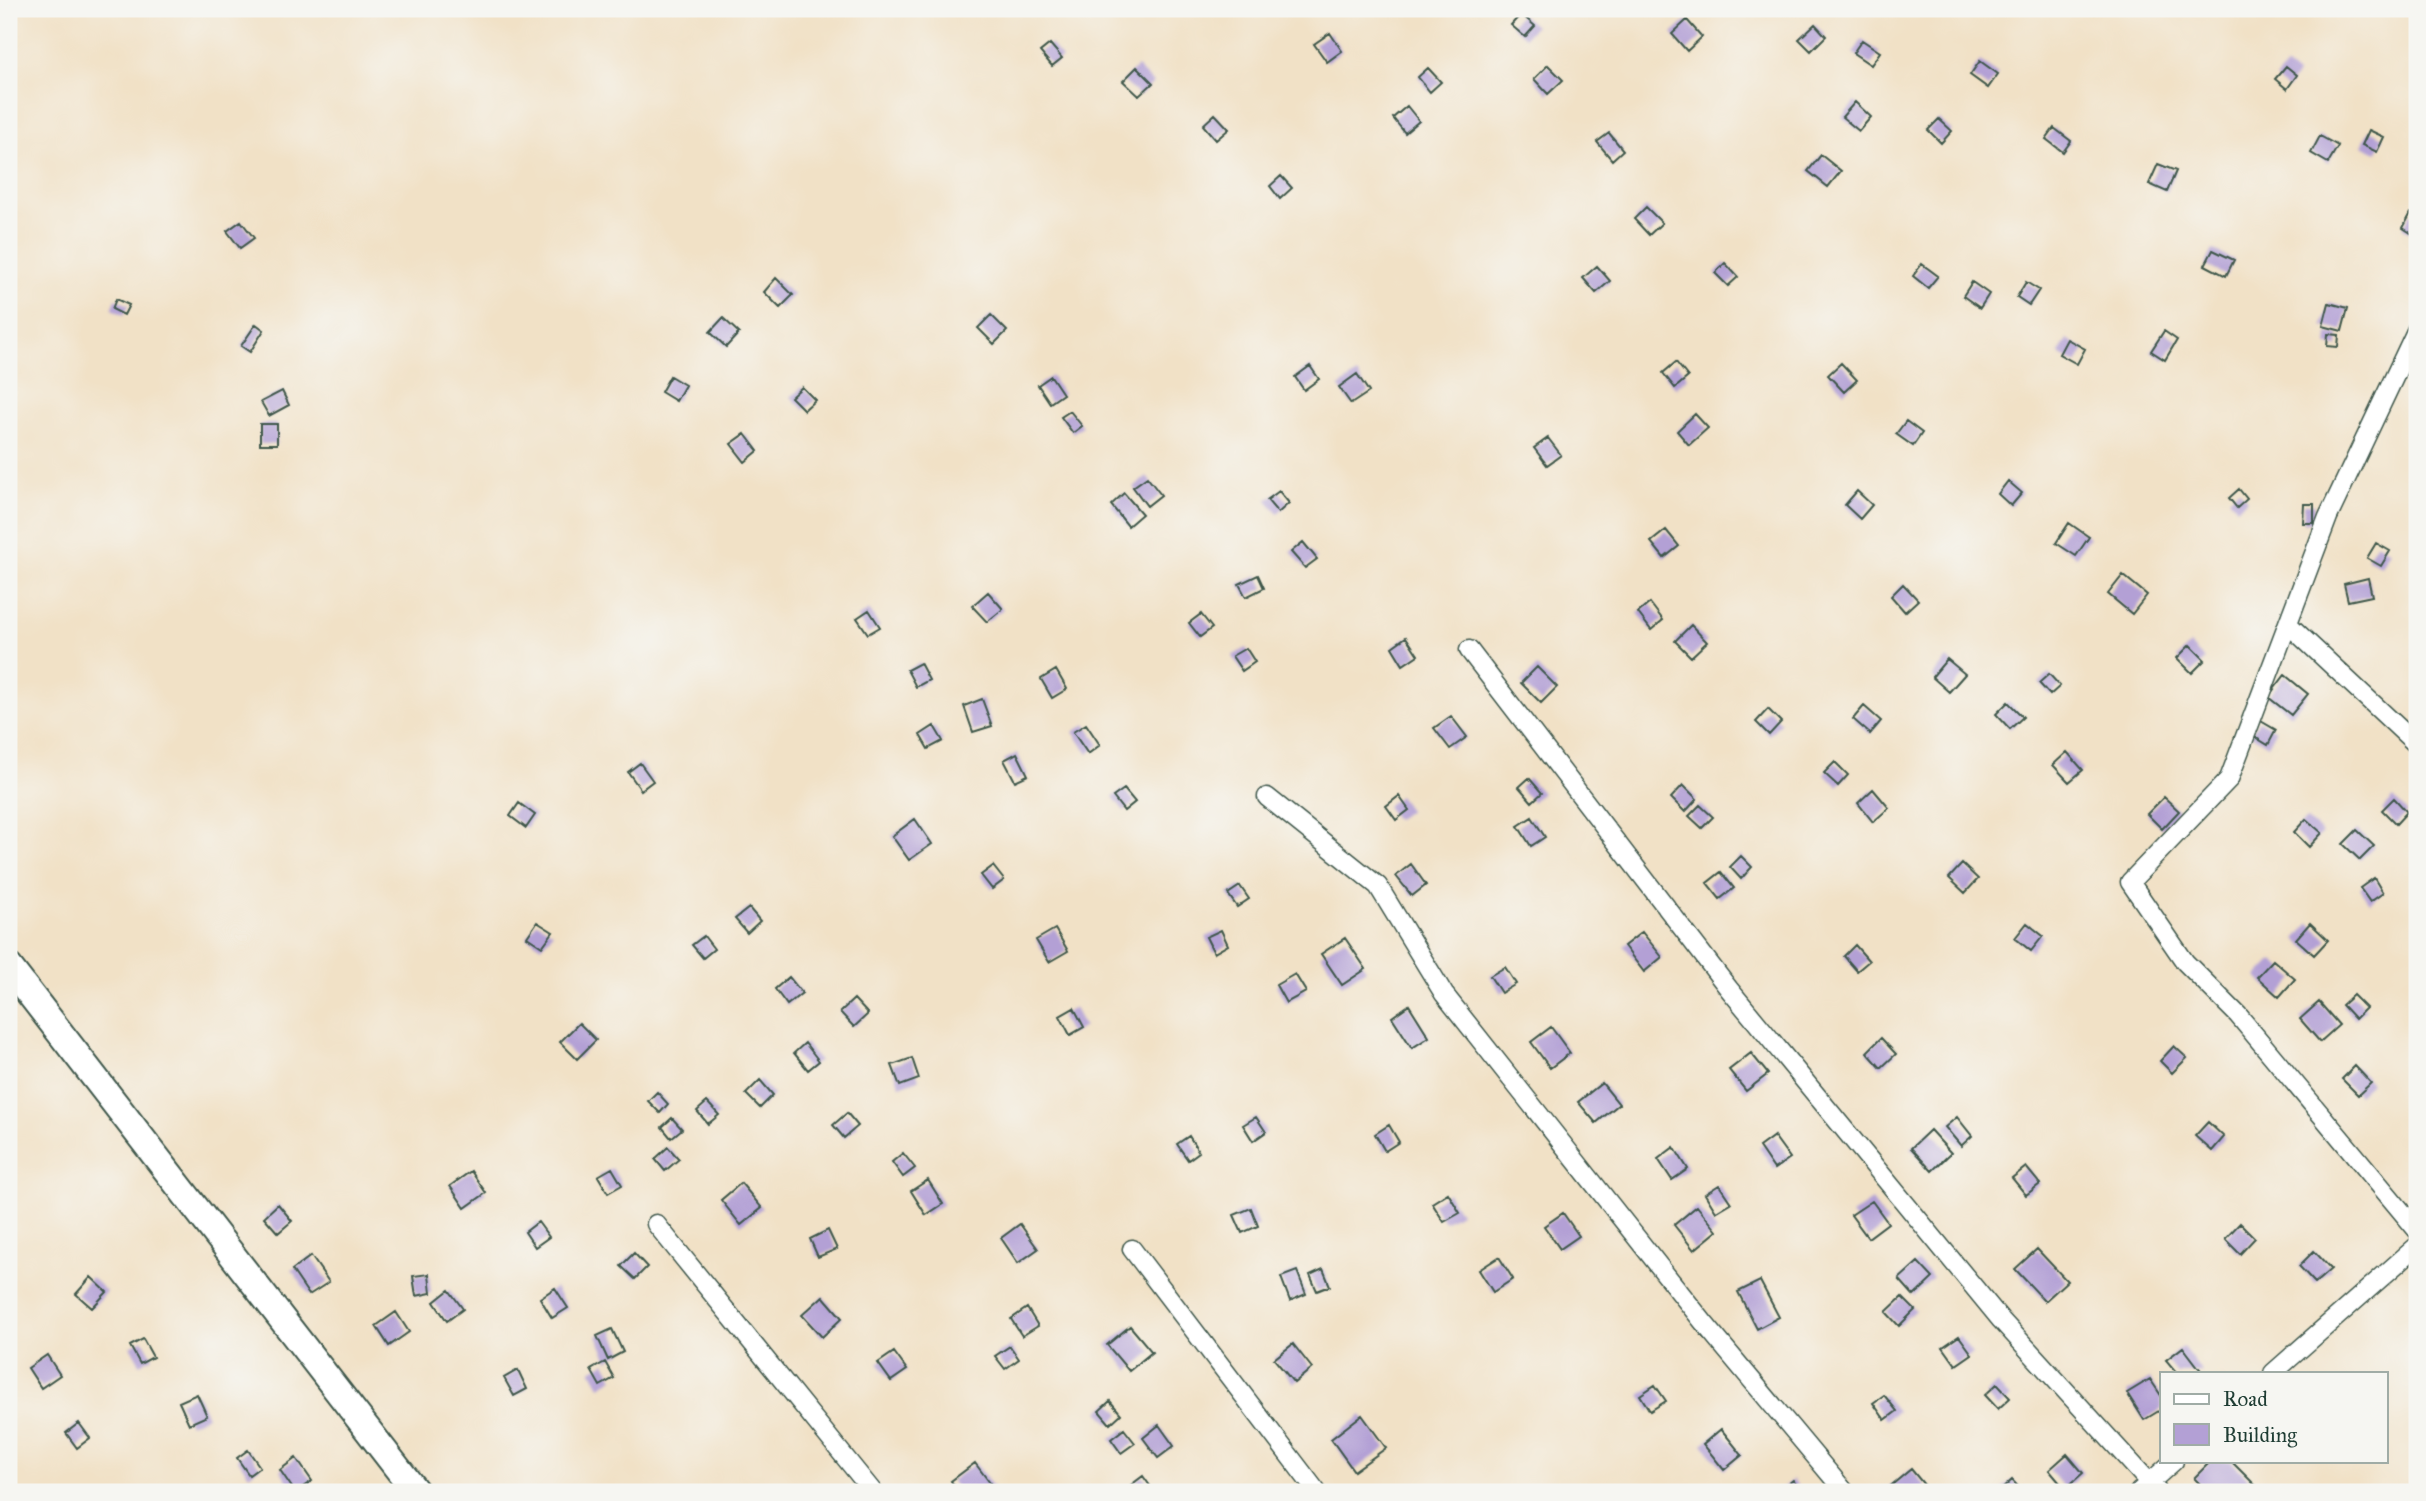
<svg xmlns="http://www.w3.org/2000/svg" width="2426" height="1501" font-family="'IM FELL Great Primer',serif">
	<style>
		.building { fill: #b3a0d5 }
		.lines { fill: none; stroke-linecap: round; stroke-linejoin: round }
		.street-casing { stroke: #3e564a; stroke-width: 21 }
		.secondary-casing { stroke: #3e564a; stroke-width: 30 }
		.street { stroke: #fff; stroke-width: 18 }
		.secondary { stroke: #fff; stroke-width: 26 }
	</style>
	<rect width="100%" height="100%" fill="#f6f6f2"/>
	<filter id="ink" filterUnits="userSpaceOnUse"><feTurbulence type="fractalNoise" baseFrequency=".0143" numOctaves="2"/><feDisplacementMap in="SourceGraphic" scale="14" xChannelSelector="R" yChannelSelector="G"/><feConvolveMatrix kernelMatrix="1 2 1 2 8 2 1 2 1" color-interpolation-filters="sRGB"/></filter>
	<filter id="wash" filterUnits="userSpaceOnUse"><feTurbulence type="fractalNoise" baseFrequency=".00686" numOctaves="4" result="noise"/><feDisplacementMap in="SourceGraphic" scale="28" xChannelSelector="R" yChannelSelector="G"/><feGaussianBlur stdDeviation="1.57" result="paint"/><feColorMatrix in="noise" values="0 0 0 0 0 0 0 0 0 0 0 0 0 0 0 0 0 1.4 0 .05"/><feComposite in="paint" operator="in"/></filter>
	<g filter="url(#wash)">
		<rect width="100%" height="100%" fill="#f1e1c6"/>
		<g id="blocks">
			<path class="building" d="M1521 14 1535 26 1525 37 1511 25Z
				M1687 20 1702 37 1687 51 1672 34Z
				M1815 24 1826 36 1811 51 1799 39Z
				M1330 33 1342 51 1327 62 1314 44Z
				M1862 40 1880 52 1871 65 1853 53Z
				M1050 44 1062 58 1052 66 1040 52Z
				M1980 61 1998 74 1988 88 1970 75Z
				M1548 65 1563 80 1548 94 1534 79Z
				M2286 66 2297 75 2287 89 2275 79Z
				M1137 67 1153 83 1139 96 1123 81Z
				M1428 68 1441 82 1430 92 1418 77Z
				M1855 102 1871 117 1859 131 1842 117Z
				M1407 106 1419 121 1405 133 1393 118Z
				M1215 114 1229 129 1216 140 1203 125Z
				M1939 119 1952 131 1941 143 1928 130Z
				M2054 128 2071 141 2063 152 2046 139Z
				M2369 130 2384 137 2377 152 2362 145Z
				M1609 133 1623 150 1612 160 1597 142Z
				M2320 136 2338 146 2328 163 2311 153Z
				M1821 155 1841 171 1828 187 1808 171Z
				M2158 164 2176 171 2167 192 2149 184Z
				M1281 176 1292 188 1280 199 1270 186Z
				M1646 207 1662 223 1649 235 1634 219Z
				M2411 213 2417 216V237L2403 228Z
				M241 221 254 238 240 248 227 231Z
				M2213 250 2234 260 2226 276 2205 265Z
				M1725 263 1738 277 1728 286 1715 273Z
				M1922 264 1938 276 1928 288 1913 276Z
				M1597 266 1610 281 1596 293 1583 278Z
				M776 278 793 295 780 308 764 292Z
				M1972 282 1989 294 1980 308 1963 296Z
				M2026 282 2039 290 2029 305 2017 297Z
				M116 299 129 305 124 315 112 309Z
				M2329 303 2348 308 2342 331 2323 326Z
				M991 315 1007 331 994 344 978 328Z
				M723 318 739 333 726 347 710 332Z
				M256 324 264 330 250 352 241 346Z
				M2164 331 2177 340 2165 360 2151 351Z
				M2328 334 2339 335 2338 347 2327 346Z
				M2067 339 2085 349 2077 364 2059 354Z
				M1676 362 1688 377 1675 388 1663 373Z
				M1841 363 1857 380 1844 392 1828 375Z
				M1310 366 1319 379 1304 390 1295 377Z
				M1357 374 1369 392 1351 404 1339 387Z
				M670 376 685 385 676 401 661 392Z
				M1051 376 1063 394 1050 403 1038 385Z
				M802 387 815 400 804 410 791 397Z
				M282 391 289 405 269 416 261 402Z
				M1070 411 1082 426 1073 433 1061 417Z
				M1695 414 1708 428 1689 445 1677 431Z
				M1906 421 1922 433 1913 446 1896 434Z
				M260 424H277V444H260Z
				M745 434 758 451 745 462 731 444Z
				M1548 438 1561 455 1547 465 1534 448Z
				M1147 477 1161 495 1147 506 1133 487Z
				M2008 481 2022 493 2011 506 1998 494Z
				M2239 489 2247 499 2237 508 2229 498Z
				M1279 491 1289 503 1278 513 1267 500Z
				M1857 491 1872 505 1860 519 1845 505Z
				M1124 493 1142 514 1128 526 1111 505Z
				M2304 504H2314V523H2303Z
				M2069 523 2089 537 2076 556 2056 543Z
				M1666 530 1679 546 1664 558 1651 542Z
				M1303 542 1317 559 1305 568 1291 552Z
				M2376 543 2390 551 2381 566 2367 558Z
				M1258 575 1264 588 1246 597 1239 584Z
				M2123 575 2147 595 2132 614 2108 594Z
				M2368 578 2372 596 2348 601 2344 584Z
				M1903 584 1918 600 1905 612 1891 596Z
				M988 592 1003 609 987 622 972 606Z
				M1650 603 1663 620 1651 630 1638 613Z
				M869 610 880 627 868 634 857 618Z
				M1201 614 1212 628 1200 637 1189 623Z
				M1691 625 1707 642 1691 657 1675 641Z
				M1406 637 1418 655 1403 665 1392 647Z
				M2190 645 2205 660 2192 673 2177 658Z
				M1246 648 1255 662 1242 671 1232 656Z
				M1947 659 1965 674 1949 692 1932 677Z
				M920 663 929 680 916 687 907 670Z
				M1537 667 1557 687 1541 703 1521 683Z
				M1056 670 1067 689 1052 698 1041 679Z
				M2049 674 2060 686 2050 695 2039 683Z
				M2285 675 2308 694 2291 715 2268 697Z
				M982 699 992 726 973 732 964 706Z
				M2008 702 2023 717 2010 729 1996 714Z
				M1864 706 1881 721 1870 734 1853 719Z
				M1768 709 1781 722 1769 735 1756 722Z
				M1451 716 1467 737 1450 749 1434 728Z
				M2259 720 2276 730 2268 745 2250 734Z
				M1086 724 1100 745 1088 754 1073 732Z
				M934 726 943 741 928 749 920 735Z
				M2067 752 2083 770 2069 782 2053 765Z
				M1017 753 1028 775 1015 781 1004 760Z
				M1835 762 1848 775 1838 786 1824 773Z
				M640 763 653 781 641 790 628 772Z
				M1529 778 1542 793 1532 802 1519 787Z
				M1683 785 1697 799 1685 812 1671 798Z
				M1124 789 1135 802 1124 811 1113 797Z
				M1873 789 1889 808 1873 822 1858 803Z
				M1399 796 1409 810 1396 820 1386 806Z
				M2164 797 2179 811 2162 829 2147 814Z
				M2394 798 2407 812 2396 824 2382 810Z
				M519 803 535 815 526 828 510 816Z
				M1700 805 1713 817 1702 828 1689 816Z
				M1532 817 1545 837 1531 846 1518 826Z
				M915 819 932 844 909 860 892 836Z
				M2306 819 2322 833 2309 847 2294 832Z
				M2357 830 2374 846 2360 860 2343 844Z
				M1741 856 1752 867 1741 879 1730 867Z
				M1411 864 1426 885 1412 896 1396 876Z
				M1962 864 1978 879 1965 893 1949 878Z
				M993 866 1004 880 992 889 981 875Z
				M1721 872 1734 888 1720 899 1707 883Z
				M2374 878 2383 893 2370 902 2360 888Z
				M1240 886 1249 899 1237 907 1228 894Z
				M749 908 760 921 747 933 735 919Z
				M537 922 553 932 542 947 527 937Z
				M2027 923 2043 936 2031 951 2015 938Z
				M2310 923 2328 940 2314 955 2296 939Z
				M1055 929 1068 951 1049 962 1036 940Z
				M1221 930 1228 945 1214 953 1206 937Z
				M1642 932 1662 957 1644 972 1624 946Z
				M704 936 714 949 703 958 692 945Z
				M1345 938 1366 969 1342 985 1321 954Z
				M1855 945 1869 961 1857 971 1844 956Z
				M2273 960 2295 979 2279 997 2257 977Z
				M1505 967 1516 984 1501 993 1490 976Z
				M1295 974 1306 992 1286 1003 1276 985Z
				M789 977 802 993 787 1005 775 989Z
				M2353 995 2366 1008 2355 1019 2342 1005Z
				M854 999 868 1014 854 1027 840 1012Z
				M2319 1002 2339 1025 2320 1042 2300 1019Z
				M1409 1005 1429 1037 1412 1048 1392 1017Z
				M1074 1008 1084 1027 1070 1035 1060 1016Z
				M579 1023 596 1040 577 1059 560 1042Z
				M1551 1027 1570 1053 1550 1068 1531 1042Z
				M1881 1038 1896 1054 1881 1068 1867 1052Z
				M805 1043 819 1061 808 1070 794 1053Z
				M2174 1046 2187 1058 2172 1073 2160 1061Z
				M1751 1053 1768 1074 1746 1091 1729 1070Z
				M912 1058 919 1079 900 1086 892 1065Z
				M2355 1066 2371 1083 2358 1095 2342 1079Z
				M760 1080 773 1095 760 1108 746 1094Z
				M1602 1083 1619 1104 1596 1123 1578 1102Z
				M657 1092 668 1104 660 1113 648 1101Z
				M707 1102 719 1115 708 1124 697 1111Z
				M847 1113 858 1126 844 1138 833 1125Z
				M1256 1117 1266 1132 1253 1141 1243 1125Z
				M1957 1117 1972 1136 1961 1146 1945 1127Z
				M672 1118 682 1129 671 1138 662 1127Z
				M2208 1122 2224 1137 2212 1151 2195 1136Z
				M1389 1125 1399 1142 1385 1151 1375 1134Z
				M1930 1130 1951 1153 1932 1171 1911 1148Z
				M1189 1136 1199 1152 1188 1160 1177 1144Z
				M1774 1136 1790 1158 1774 1169 1759 1147Z
				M668 1147 679 1159 665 1171 655 1159Z
				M1674 1147 1688 1169 1672 1180 1658 1159Z
				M903 1153 915 1168 903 1177 892 1162Z
				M2026 1167 2040 1184 2026 1195 2012 1178Z
				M612 1168 622 1185 608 1193 598 1176Z
				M471 1171 486 1193 465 1208 450 1186Z
				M928 1180 943 1204 926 1215 911 1191Z
				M741 1183 762 1208 741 1225 721 1200Z
				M1719 1185 1731 1203 1716 1212 1705 1194Z
				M1448 1193 1460 1213 1444 1222 1432 1203Z
				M1872 1201 1888 1223 1868 1238 1851 1215Z
				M278 1204 292 1221 278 1233 264 1217Z
				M1697 1206 1717 1231 1694 1250 1674 1225Z
				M1251 1208 1258 1226 1242 1233 1234 1215Z
				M1563 1213 1579 1236 1560 1249 1544 1226Z
				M538 1222 549 1237 535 1247 525 1232Z
				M2240 1223 2255 1238 2240 1254 2225 1239Z
				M1020 1224 1038 1249 1018 1263 1001 1238Z
				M828 1230 837 1249 818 1257 810 1239Z
				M2037 1249 2067 1281 2045 1301 2015 1269Z
				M2314 1251 2331 1269 2315 1283 2299 1266Z
				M634 1253 647 1267 635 1279 621 1266Z
				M311 1256 329 1282 309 1295 292 1270Z
				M1499 1257 1513 1279 1493 1292 1479 1270Z
				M1918 1262 1933 1278 1914 1296 1899 1279Z
				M1323 1269 1330 1286 1317 1291 1310 1275Z
				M1297 1271 1306 1294 1290 1301 1281 1277Z
				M429 1274 431 1293 416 1296 413 1276Z
				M91 1277 107 1292 92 1308 76 1294Z
				M1760 1281 1779 1317 1757 1329 1738 1292Z
				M555 1288 568 1308 552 1318 540 1298Z
				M449 1290 463 1309 447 1321 434 1302Z
				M823 1296 842 1318 822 1337 802 1315Z
				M1902 1297 1915 1310 1899 1326 1886 1312Z
				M1027 1308 1038 1326 1022 1336 1011 1319Z
				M396 1312 409 1332 389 1346 376 1326Z
				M1130 1326 1152 1352 1129 1371 1107 1345Z
				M612 1329 623 1352 608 1360 597 1336Z
				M1959 1336 1972 1354 1956 1365 1943 1347Z
				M143 1339 153 1357 140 1364 130 1346Z
				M1293 1344 1312 1368 1294 1383 1274 1359Z
				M1010 1346 1019 1359 1005 1369 995 1356Z
				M2183 1347 2202 1372 2201 1373H2177L2166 1360Z
				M894 1352 907 1370 891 1381 878 1363Z
				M47 1355 60 1375 41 1388 28 1368Z
				M605 1362 614 1378 600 1386 591 1370Z
				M518 1370 527 1389 514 1396 504 1378Z
				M2150 1379 2162 1397V1409L2144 1420 2127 1393Z
				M1997 1384 2010 1398 1998 1409 1985 1395Z
				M1655 1385 1666 1401 1650 1411 1640 1395Z
				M197 1394 207 1416 189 1424 179 1402Z
				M1884 1395 1897 1411 1885 1420 1873 1403Z
				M1110 1401 1121 1414 1110 1424 1099 1411Z
				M1362 1415 1386 1448 1354 1471 1331 1439Z
				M79 1423 90 1438 77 1448 66 1433Z
				M1159 1425 1174 1446 1158 1458 1143 1438Z
				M1124 1429 1135 1443 1121 1453 1111 1439Z
				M1721 1429 1742 1455 1724 1470 1703 1444Z
				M248 1450 260 1467 249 1475 237 1458Z
				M2067 1454 2083 1473 2065 1489 2049 1470Z
				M296 1458 312 1481 295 1492 280 1470Z
				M2211 1461H2231L2257 1487 2251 1492H2208L2194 1478Z
				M975 1463 993 1487 986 1492H959L951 1481Z
				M1911 1469 1930 1492H1889L1887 1489Z
				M1143 1476 1153 1490 1150 1492H1136L1131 1485Z
				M1793 1480 1802 1492H1778Z
				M2012 1480 2023 1492H1999Z"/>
		</g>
	</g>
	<g filter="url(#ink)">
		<use href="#blocks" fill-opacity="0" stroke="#3e564a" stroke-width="2"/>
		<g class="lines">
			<g class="street-casing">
				<path id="street" d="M2417 329 2328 517 2229 779 2130 882 2185 962 2238 1015 2417 1230
					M2288 624 2417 745
					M1469 650 1729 989 2001 1320 2158 1492
					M1267 797 1378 886 1444 994 1704 1323 1845 1492
					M656 1224 873 1492
					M1132 1249 1317 1492
					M2273 1373 2417 1246
					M2139 1492 2174 1461"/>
			</g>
			<g class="secondary-casing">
				<path id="secondary" d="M9 967 416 1492"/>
			</g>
			<use href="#street" class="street"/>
			<use href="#secondary" class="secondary"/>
		</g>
	</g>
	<rect width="2426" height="1501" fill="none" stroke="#f6f6f2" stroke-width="35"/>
	<rect x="2160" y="1372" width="228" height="91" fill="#f6f6f2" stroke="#a0aca6" stroke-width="2"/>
	<rect x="2174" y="1394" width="35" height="10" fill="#ffffff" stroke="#a0aca6" stroke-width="2"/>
	<text x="2223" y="1406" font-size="21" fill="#1f3d34">Road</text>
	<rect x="2174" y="1424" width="35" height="21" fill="#b3a0d5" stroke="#a0aca6" stroke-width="2"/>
	<text x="2223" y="1442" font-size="21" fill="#1f3d34">Building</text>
</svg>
